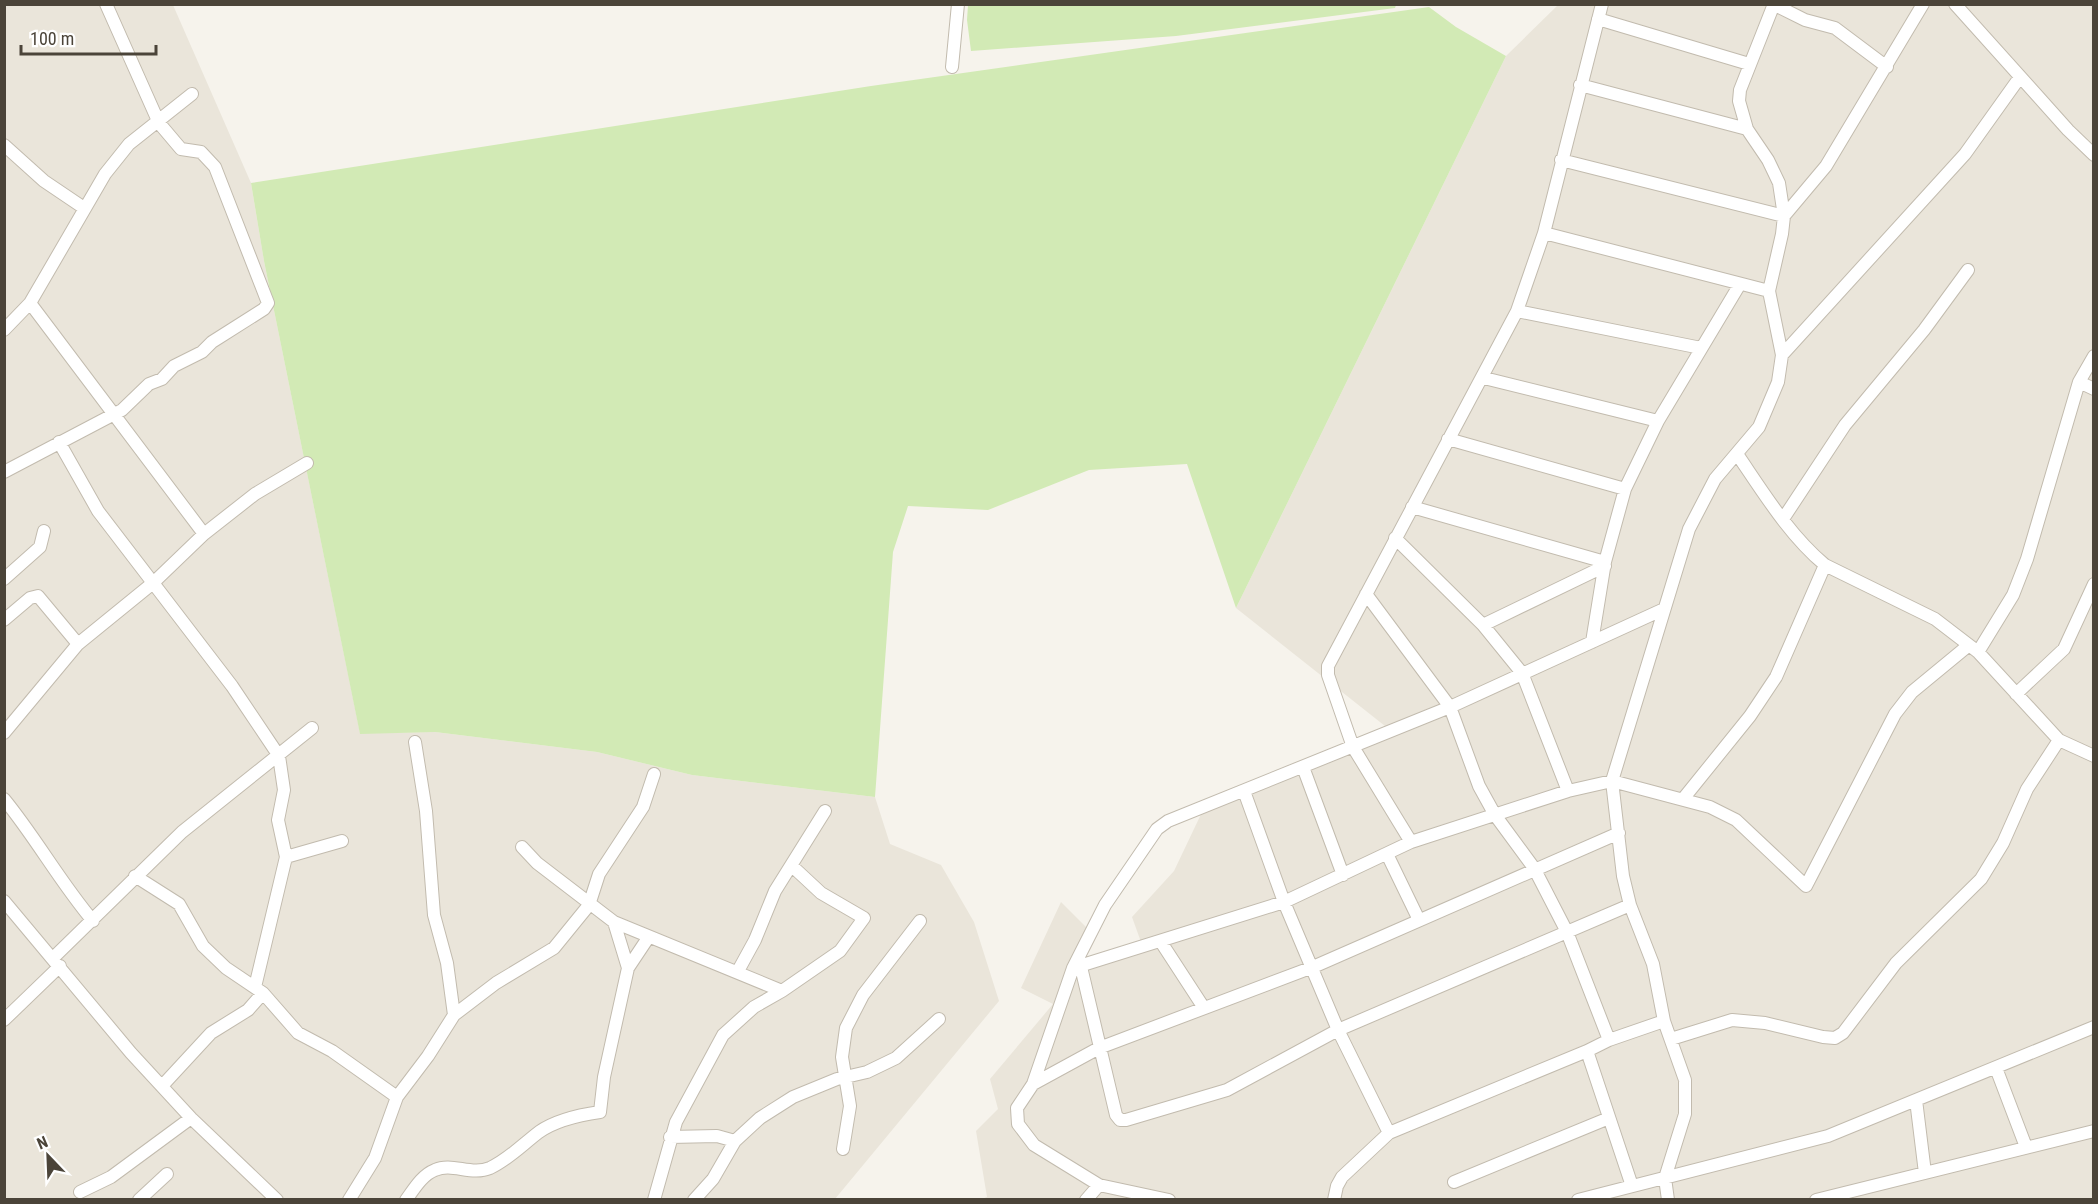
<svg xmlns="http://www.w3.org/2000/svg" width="2098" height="1204" font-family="'Roboto Condensed',sans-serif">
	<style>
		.residential { fill: #eae5da }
		.green { fill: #d2eab5 }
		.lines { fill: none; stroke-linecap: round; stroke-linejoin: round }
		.minor-casing { stroke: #c2bbae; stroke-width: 14 }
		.minor { stroke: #fff; stroke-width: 12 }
	</style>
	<rect width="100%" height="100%" fill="#f6f3ec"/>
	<path class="residential" d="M5 5H173L251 183 264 261 360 733 435 732 597 752 692 775 875 797 890 844 941 865 974 922 999 1001 835 1199 5 1200Z
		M1558 5H2093V1199H982L987 1197 976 1131 998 1109 990 1079 1053 1004 1021 988 1061 902 1095 936 1084 959 1141 942 1132 917 1174 871 1203 810 1385 726 1236 608 1506 56Z"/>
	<path class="green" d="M968 5 1396 4V5L1395 8 1176 36 971 51 967 20Z
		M1429 7 1456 27 1506 56 1236 608 1187 464 1089 470 988 510 908 506 893 552 875 797 692 775 597 752 435 732 360 734 264 261 251 183 871 86Z"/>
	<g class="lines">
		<g class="minor-casing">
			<path id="minor" d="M1773 4 1805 20 1835 28 1887 67
				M1955 4 2068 130 2094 155
				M1598 19 1749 64
				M952 67 958 4
				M1580 85 1747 129
				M4 145 44 181 84 208
				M1561 160 1784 216 1826 166 1923 4
				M1544 233 1769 291
				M30 303 204 534
				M1517 311 1701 348
				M4 330 30 303 105 174 129 144 192 94
				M1782 355 1965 154 2020 77
				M1484 378 1658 421
				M2079 382 2094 389
				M1448 439 1625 489
				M59 442 98 511 232 686 279 756 284 790 278 820 286 857 255 987
				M1737 454C1763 492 1789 535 1825 565L1935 619 1978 652 2059 740 2094 756
				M4 472 122 410 149 384 162 379 174 366 202 352 212 342 264 309 268 303 215 167 201 152 181 149 159 123 106 4
				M1412 507 1605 562
				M1783 519 1845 425 1924 330 1968 270
				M1395 538 1483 625 1605 566
				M4 579 40 547 44 531
				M1366 594 1450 707 1479 786 1495 815 1534 868 1567 932 1609 1040
				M4 620 30 598 38 596 78 644
				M1483 625 1522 673 1568 791
				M1592 642 1605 562 1625 489 1658 421 1740 284
				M1978 652 2013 595 2027 559 2079 382 2094 356
				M2016 694 2064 649 2094 584
				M4 733 78 644 153 583 204 534 255 494 307 463
				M415 742 426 811 434 915 447 963 454 1015
				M1303 767 1343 875
				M1244 791 1284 902 1338 1030 1389 1133
				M4 799C36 838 60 882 93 921
				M1683 799 1750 716 1776 677 1825 565
				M1411 842 1353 747 1328 675V666L1517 311 1544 233 1602 4
				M522 847 537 863 614 922 782 991
				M1387 854 1419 920
				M286 857 342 841
				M135 876 179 904 203 946 226 968 263 993 298 1033 332 1051 397 1097
				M4 901 131 1053 191 1118 277 1200
				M1161 942 1204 1008
				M53 958 182 832 312 728
				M1081 967 1116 1115 1120 1120H1126L1227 1090 1338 1030 1630 905
				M628 968 648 938
				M1073 968 1284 902 1411 842 1568 791 1612 781 1710 807 1736 820 1806 886 1895 714 1912 692 1969 645
				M738 971 755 940 775 891 825 811
				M4 1020 60 966
				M1671 1039 1732 1020 1765 1023 1823 1037 1835 1038 1843 1033 1896 963 1981 879 2003 843 2027 789 2059 740
				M1587 1051 1632 1186
				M1996 1068 2026 1147
				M1033 1084 1099 1048 1313 967 1619 833
				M162 1086 211 1033 248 1010 263 993
				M1916 1100 1925 1173
				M670 1137 717 1136 735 1141
				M843 1149 850 1106 842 1057 846 1028 863 995 920 921
				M1454 1182 1609 1118
				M80 1192 111 1177 191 1118
				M139 1200 167 1174
				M349 1200 375 1158 397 1097 428 1056 454 1015 496 983 554 948 589 905 599 874 643 807 654 774
				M406 1200C414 1189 422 1175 435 1170 452 1162 471 1176 490 1168 509 1159 522 1145 539 1132 556 1120 579 1115 600 1112L604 1077 628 968 614 922
				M654 1200 676 1122 723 1035 754 1007 782 991 840 951 864 918 821 893 792 866
				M694 1200 713 1179 735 1141 760 1118 793 1097 837 1079 867 1072 896 1058 939 1019
				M1086 1200 1099 1185
				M1169 1200 1099 1185 1034 1145 1018 1124 1017 1108 1033 1084 1073 968 1105 905 1157 829 1168 821 1450 707 1664 609
				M1334 1200 1337 1186 1342 1177 1389 1133 1587 1051 1609 1040 1664 1021
				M1578 1200 1828 1136 2094 1027
				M1668 1200 1665 1178 1685 1114V1080L1664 1021 1653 964 1630 905 1623 876 1612 781 1689 529 1715 479 1759 427 1778 382 1782 355 1769 291 1782 234 1784 216 1779 183 1768 160 1747 129 1739 101 1740 90 1774 4
				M1816 1200 2094 1131"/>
		</g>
		<use href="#minor" class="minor"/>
	</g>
	<rect width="2098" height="1204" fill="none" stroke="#4b4439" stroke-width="12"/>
	<g transform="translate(48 1156) rotate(337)" stroke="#ffffff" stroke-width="4.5" paint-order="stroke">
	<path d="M0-4.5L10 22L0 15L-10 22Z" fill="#4b4439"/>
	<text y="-9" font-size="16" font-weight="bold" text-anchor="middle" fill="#4b4439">N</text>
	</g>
	<path d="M21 45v9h135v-9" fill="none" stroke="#4b4439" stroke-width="3"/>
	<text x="30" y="45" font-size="18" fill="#4b4439" stroke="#ffffff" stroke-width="4.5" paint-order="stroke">100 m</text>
</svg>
